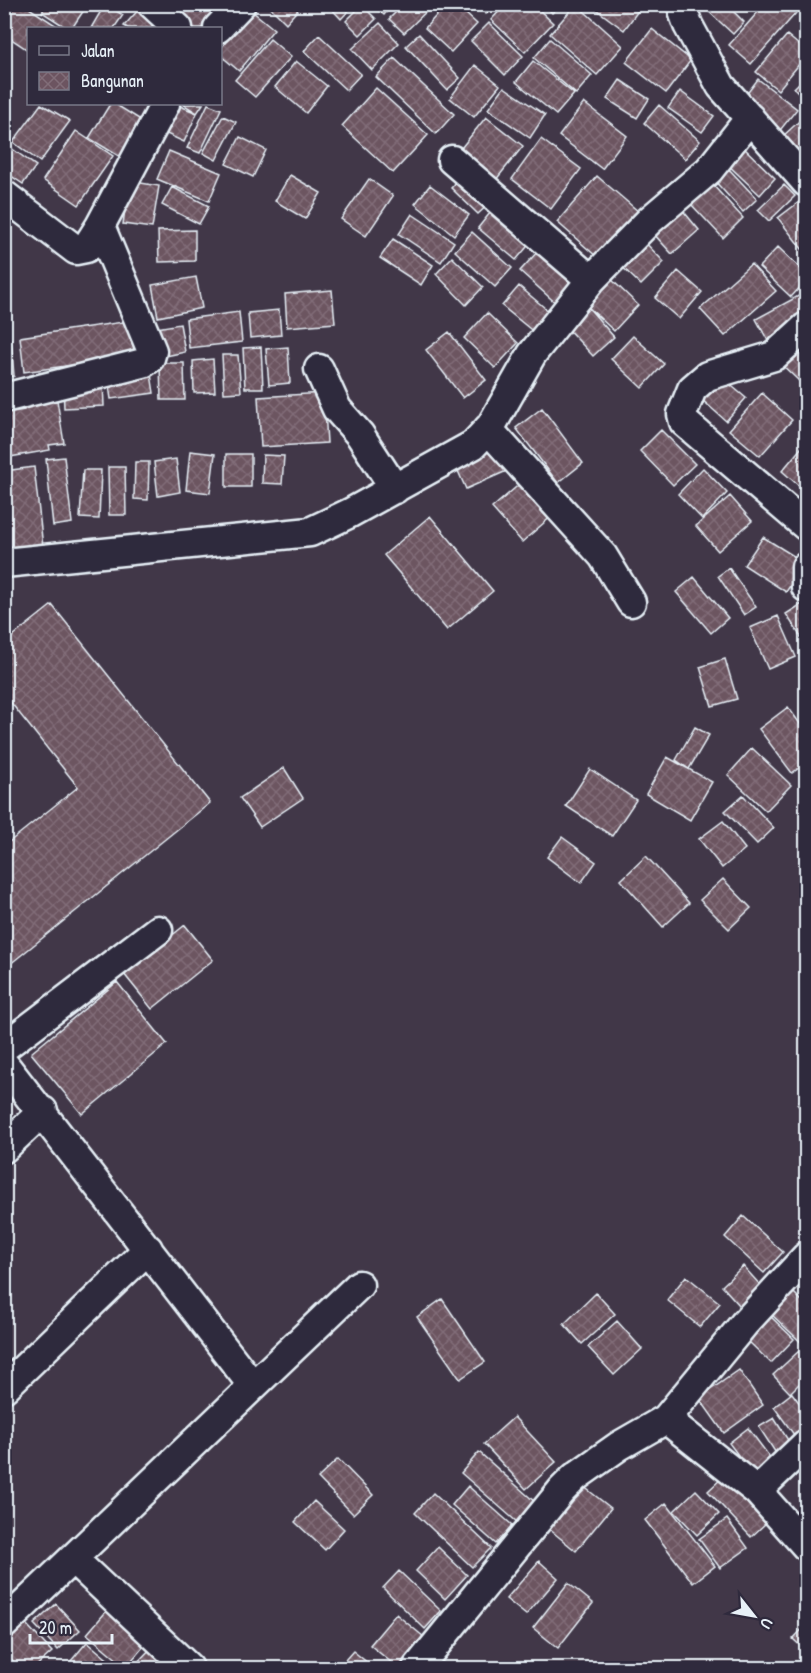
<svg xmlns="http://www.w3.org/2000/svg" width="811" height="1673" font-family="'Patrick Hand',sans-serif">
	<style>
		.building { fill: url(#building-cross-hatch); stroke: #e8f1f8; stroke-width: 1.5 }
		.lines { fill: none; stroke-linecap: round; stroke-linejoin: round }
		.minor-casing { stroke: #e8f1f8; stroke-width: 33 }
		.minor { stroke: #2f2a3d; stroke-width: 28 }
	</style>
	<defs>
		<pattern id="building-cross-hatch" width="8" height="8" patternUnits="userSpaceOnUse" patternTransform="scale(1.5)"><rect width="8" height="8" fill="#6c5460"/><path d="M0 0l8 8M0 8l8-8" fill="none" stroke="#816d78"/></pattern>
	</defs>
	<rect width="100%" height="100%" fill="#413748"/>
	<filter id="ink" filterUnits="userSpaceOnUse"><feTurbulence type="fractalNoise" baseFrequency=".0167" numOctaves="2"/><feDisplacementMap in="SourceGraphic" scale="12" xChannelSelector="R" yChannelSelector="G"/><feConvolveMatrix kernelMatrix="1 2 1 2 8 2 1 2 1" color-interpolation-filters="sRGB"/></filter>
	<g filter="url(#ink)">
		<path class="building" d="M13 4H23L60 28H28V50L4 34V18Z
			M47 4H88L72 28H67L42 12Z
			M105 4 123 15 114 28H91Z
			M170 4H203L215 16 202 28H194Z
			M267 4H303L286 23Z
			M327 4H355L341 19Z
			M372 4H393L384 15Z
			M404 4H434L404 33 389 19Z
			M447 4H455L477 24 451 52 425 28Z
			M476 4H495L486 14Z
			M506 4H533L553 23 525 52 491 20Z
			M544 4H562L552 13Z
			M576 4 623 46 597 75 550 34Z
			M589 4H637L641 7 624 30Z
			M710 4H726L744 22 733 34 706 9Z
			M765 4H786L796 13 751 64 729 45Z
			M362 5 376 19 360 35 346 21Z
			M140 8 166 28H128L124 26Z
			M252 11 274 29 239 71 220 55V49Z
			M380 23 399 43 372 70 352 49Z
			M489 23 523 56 505 75 471 41Z
			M652 29 691 60 666 93 626 62Z
			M419 34 460 78 447 90 406 46Z
			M319 35 361 74 346 90 304 51Z
			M787 35 806 51V56L778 90 756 72Z
			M270 39 291 57 255 97 235 80Z
			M550 39 592 75 576 94 534 58Z
			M394 58 454 114 436 134 376 77Z
			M296 61 327 86 306 113 275 87Z
			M533 61 574 94 556 115 516 82Z
			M475 65 500 85 474 117 450 98Z
			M806 76V100L794 88Z
			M758 79 797 109 777 134 739 104Z
			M620 80 649 99 637 118 607 99Z
			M504 87 545 115 530 138 488 109Z
			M376 88 428 135 393 173 342 126Z
			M680 91 714 116 702 132 668 108Z
			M584 103 627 136 602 169 559 136Z
			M41 104 70 121 40 162 13 142Z
			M110 104H115L144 122 122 158 89 138Z
			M175 104 197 113 184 142 160 131Z
			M183 104H203L197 113Z
			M208 104 221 109 200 153 187 148Z
			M659 105 700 141 685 159 644 123Z
			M806 115V144L796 153 782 137Z
			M223 116 236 122 216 160 203 153Z
			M486 117 523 146 495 181 458 152Z
			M76 131 113 156 79 205 43 180Z
			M240 137 266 150 253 177 226 164Z
			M541 139 581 169 551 209 512 179Z
			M4 143 36 166 23 184 4 171Z
			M742 146 775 178 760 195 726 163Z
			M169 151 221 173 209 201 157 179Z
			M727 167 757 199 743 212 713 179Z
			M465 173 493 200 478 214 451 188Z
			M290 175 321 193 305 219 275 201Z
			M597 176 646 218 605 264 557 222Z
			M369 179 393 196 366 236 341 219Z
			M129 181 159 186 152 228 123 224Z
			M710 182 743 218 723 238 689 202Z
			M430 185 469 215 454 235 415 204Z
			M784 185 795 196 769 221 758 210Z
			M172 187 209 206 199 224 162 205Z
			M799 202 806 211V254L778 218Z
			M680 207 699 230 672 254 652 232Z
			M494 208 532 241 516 260 478 228Z
			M412 214 454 242 441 262 399 234Z
			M195 230V261L159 262 158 231Z
			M472 232 512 268 495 287 455 251Z
			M638 235 664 262 641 285 614 259Z
			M393 239 433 265 421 285 380 258Z
			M778 247 806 274V281L791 297 759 267Z
			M539 250 578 285 559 306 520 271Z
			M452 257 483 287 466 305 436 274Z
			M751 264 776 291 725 336 700 309Z
			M678 271 702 292 679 319 655 298Z
			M196 277 202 308 158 317 152 285Z
			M611 279 638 305 614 331 586 305Z
			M519 286 552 314 535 333 502 306Z
			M332 290 335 323 287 327 285 294Z
			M804 293 806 298V318L767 339 756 319Z
			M586 305 614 337 593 356 564 325Z
			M279 310 281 335 250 338 248 313Z
			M239 312 242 342 189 348 186 319Z
			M487 313 518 343 495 368 464 338Z
			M130 321 135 356 24 372 20 337Z
			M180 324 185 352 161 357 156 328Z
			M806 329V374L799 381 776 359Z
			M449 332 486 380 463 398 426 350Z
			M633 336 664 364 642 388 611 359Z
			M4 339H11L14 376 4 377Z
			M261 347 263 388H245L243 348Z
			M288 347 290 383 269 385 266 349Z
			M222 355H238L241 392 224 393Z
			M213 359 215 392 194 393 193 361Z
			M160 363H184L185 400H161Z
			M151 374 154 393 111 399 108 379Z
			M720 376 746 398 726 421 700 398Z
			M103 383 104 406 64 408 63 385Z
			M324 393 327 443 261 447 258 397Z
			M762 393 792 420 760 456 729 430Z
			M56 394 64 443 49 445 50 450 4 458V413L24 410 23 400Z
			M542 408 583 463 558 483 516 428Z
			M661 430 695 464 673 485 640 451Z
			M806 442V492L782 471Z
			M499 443 511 469 466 489 454 462Z
			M190 451 215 454 210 493 186 490Z
			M226 454H251V487H226Z
			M263 455 284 456 282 484 262 483Z
			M64 457 72 523 53 526 46 459Z
			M176 459 180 492 158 496 154 462Z
			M135 462H149L148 500 134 499Z
			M34 467 43 547 4 552V471Z
			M108 467H125L126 515H109Z
			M703 468 727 493 702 519 678 494Z
			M83 470H101L99 519 80 518Z
			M523 481 553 515 522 542 492 508Z
			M730 496 752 521 718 551 696 526Z
			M430 516 493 591 447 630 384 555Z
			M763 537 805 563 786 592 744 565Z
			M729 568 756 607 744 615 718 576Z
			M694 577 728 618 711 633 676 592Z
			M805 602 806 605V645L786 614Z
			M52 605 210 803 4 969V846L78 787 4 694V643Z
			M778 616 796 657 768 669 750 628Z
			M725 659 737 699 712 706 700 667Z
			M788 707 806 732V763L792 773 759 729Z
			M695 727 709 735 689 769 676 760Z
			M752 748 791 785 766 811 728 775Z
			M667 757 712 782 690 820 646 794Z
			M284 768 303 798 260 827 240 798Z
			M590 769 636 800 612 836 566 806Z
			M743 795 774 828 757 844 725 811Z
			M723 821 745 849 722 868 699 839Z
			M562 837 596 862 581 883 547 857Z
			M646 856 689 903 663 927 621 880Z
			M723 879 751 908 729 929 700 900Z
			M185 925 213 960 152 1009 124 974Z
			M117 982 167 1044 82 1114 31 1053Z
			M806 1095V1114L797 1104Z
			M743 1216 783 1252 764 1273 725 1237Z
			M743 1266 761 1286 740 1306 722 1286Z
			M686 1276 720 1303 700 1327 667 1300Z
			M792 1291 806 1305V1347L771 1314Z
			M596 1293 615 1314 582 1344 564 1324Z
			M442 1299 485 1362 460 1379 417 1317Z
			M769 1315 794 1339 771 1363 746 1339Z
			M617 1321 642 1349 614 1375 588 1347Z
			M799 1351 806 1359V1377L790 1393 773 1375Z
			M739 1370 763 1405 724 1433 699 1398Z
			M792 1393 806 1412V1432L797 1439 774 1407Z
			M514 1417 556 1462 526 1489 484 1444Z
			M774 1418 793 1448 779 1458 759 1427Z
			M748 1428 775 1464 756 1479 729 1443Z
			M479 1452 536 1503 518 1523 461 1473Z
			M338 1459 373 1495 353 1514 318 1478Z
			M723 1477 766 1523 751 1537 708 1491Z
			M468 1486 512 1525 496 1544 452 1505Z
			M583 1486 611 1508 576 1551 549 1529Z
			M696 1490 719 1514 697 1535 674 1511Z
			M433 1493 491 1548 472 1567 415 1513Z
			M314 1501 344 1529 325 1550 295 1522Z
			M666 1503 715 1566 693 1583 645 1520Z
			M727 1519 748 1548 720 1568 699 1539Z
			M438 1547 467 1575 445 1599 416 1571Z
			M539 1561 558 1578 526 1615 506 1599Z
			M399 1571 441 1611 425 1629 383 1588Z
			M568 1583 593 1603 558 1648 533 1628Z
			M56 1604 80 1630 58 1650 34 1624Z
			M110 1607 149 1640 126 1667 87 1634Z
			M396 1614 424 1637 398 1668 370 1645Z
			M26 1624 52 1652 34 1668H20L4 1652V1644Z
			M806 1625V1651L793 1639Z
			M87 1642 118 1668H65Z
			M154 1645 180 1668H132Z
			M353 1651 374 1668H338Z"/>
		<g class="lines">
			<g class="minor-casing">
				<path id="minor" d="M152 4 178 28
					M686 4 684 14 688 25 721 86 806 182
					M218 28 241 4
					M452 160 591 280
					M4 195 76 250 86 248 100 226 152 351 150 358 143 363 4 398
					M100 226 165 104
					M806 327 774 356 707 376 692 389 682 414 684 422 806 526
					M319 369 337 409 360 435 395 489
					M488 429 603 556 631 602
					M4 563 310 532 350 513 473 445 491 426 532 354 591 280 650 220 709 170 750 118
					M806 567V587
					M4 1047 158 930
					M4 1064 253 1386
					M4 1148 43 1111
					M4 1388 148 1249
					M666 1419 757 1491 806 1546
					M757 1491 806 1444
					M73 1559 189 1668
					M4 1624 359 1285
					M417 1668 562 1490 575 1477 619 1446 666 1419 744 1324 806 1257"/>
			</g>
			<use href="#minor" class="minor"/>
		</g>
	</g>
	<rect width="811" height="1673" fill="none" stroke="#2f2a3d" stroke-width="24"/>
	<rect x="12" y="12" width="787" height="1649" fill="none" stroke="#e8f1f8" stroke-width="2" filter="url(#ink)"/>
	<rect x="27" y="27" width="195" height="78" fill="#2f2a3d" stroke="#797a88" stroke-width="1.5"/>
	<rect x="39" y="46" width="30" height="9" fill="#2f2a3d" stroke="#797a88" stroke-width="1.5"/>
	<text x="81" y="57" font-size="18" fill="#e8f1f8">Jalan</text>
	<rect x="39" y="72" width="30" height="18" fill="url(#building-cross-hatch)" stroke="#797a88" stroke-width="1.5"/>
	<text x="81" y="87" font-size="18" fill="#e8f1f8">Bangunan</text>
	<g transform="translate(754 1616) rotate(121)" stroke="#2f2a3d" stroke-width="4.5" paint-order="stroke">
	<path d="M0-4.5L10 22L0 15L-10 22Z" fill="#e8f1f8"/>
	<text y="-9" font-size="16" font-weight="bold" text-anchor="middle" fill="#e8f1f8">U</text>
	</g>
	<path d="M30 1634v9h82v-9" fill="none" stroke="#e8f1f8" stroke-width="3"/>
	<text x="39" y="1634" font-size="18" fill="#e8f1f8" stroke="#2f2a3d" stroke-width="4.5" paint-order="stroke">20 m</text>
</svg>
